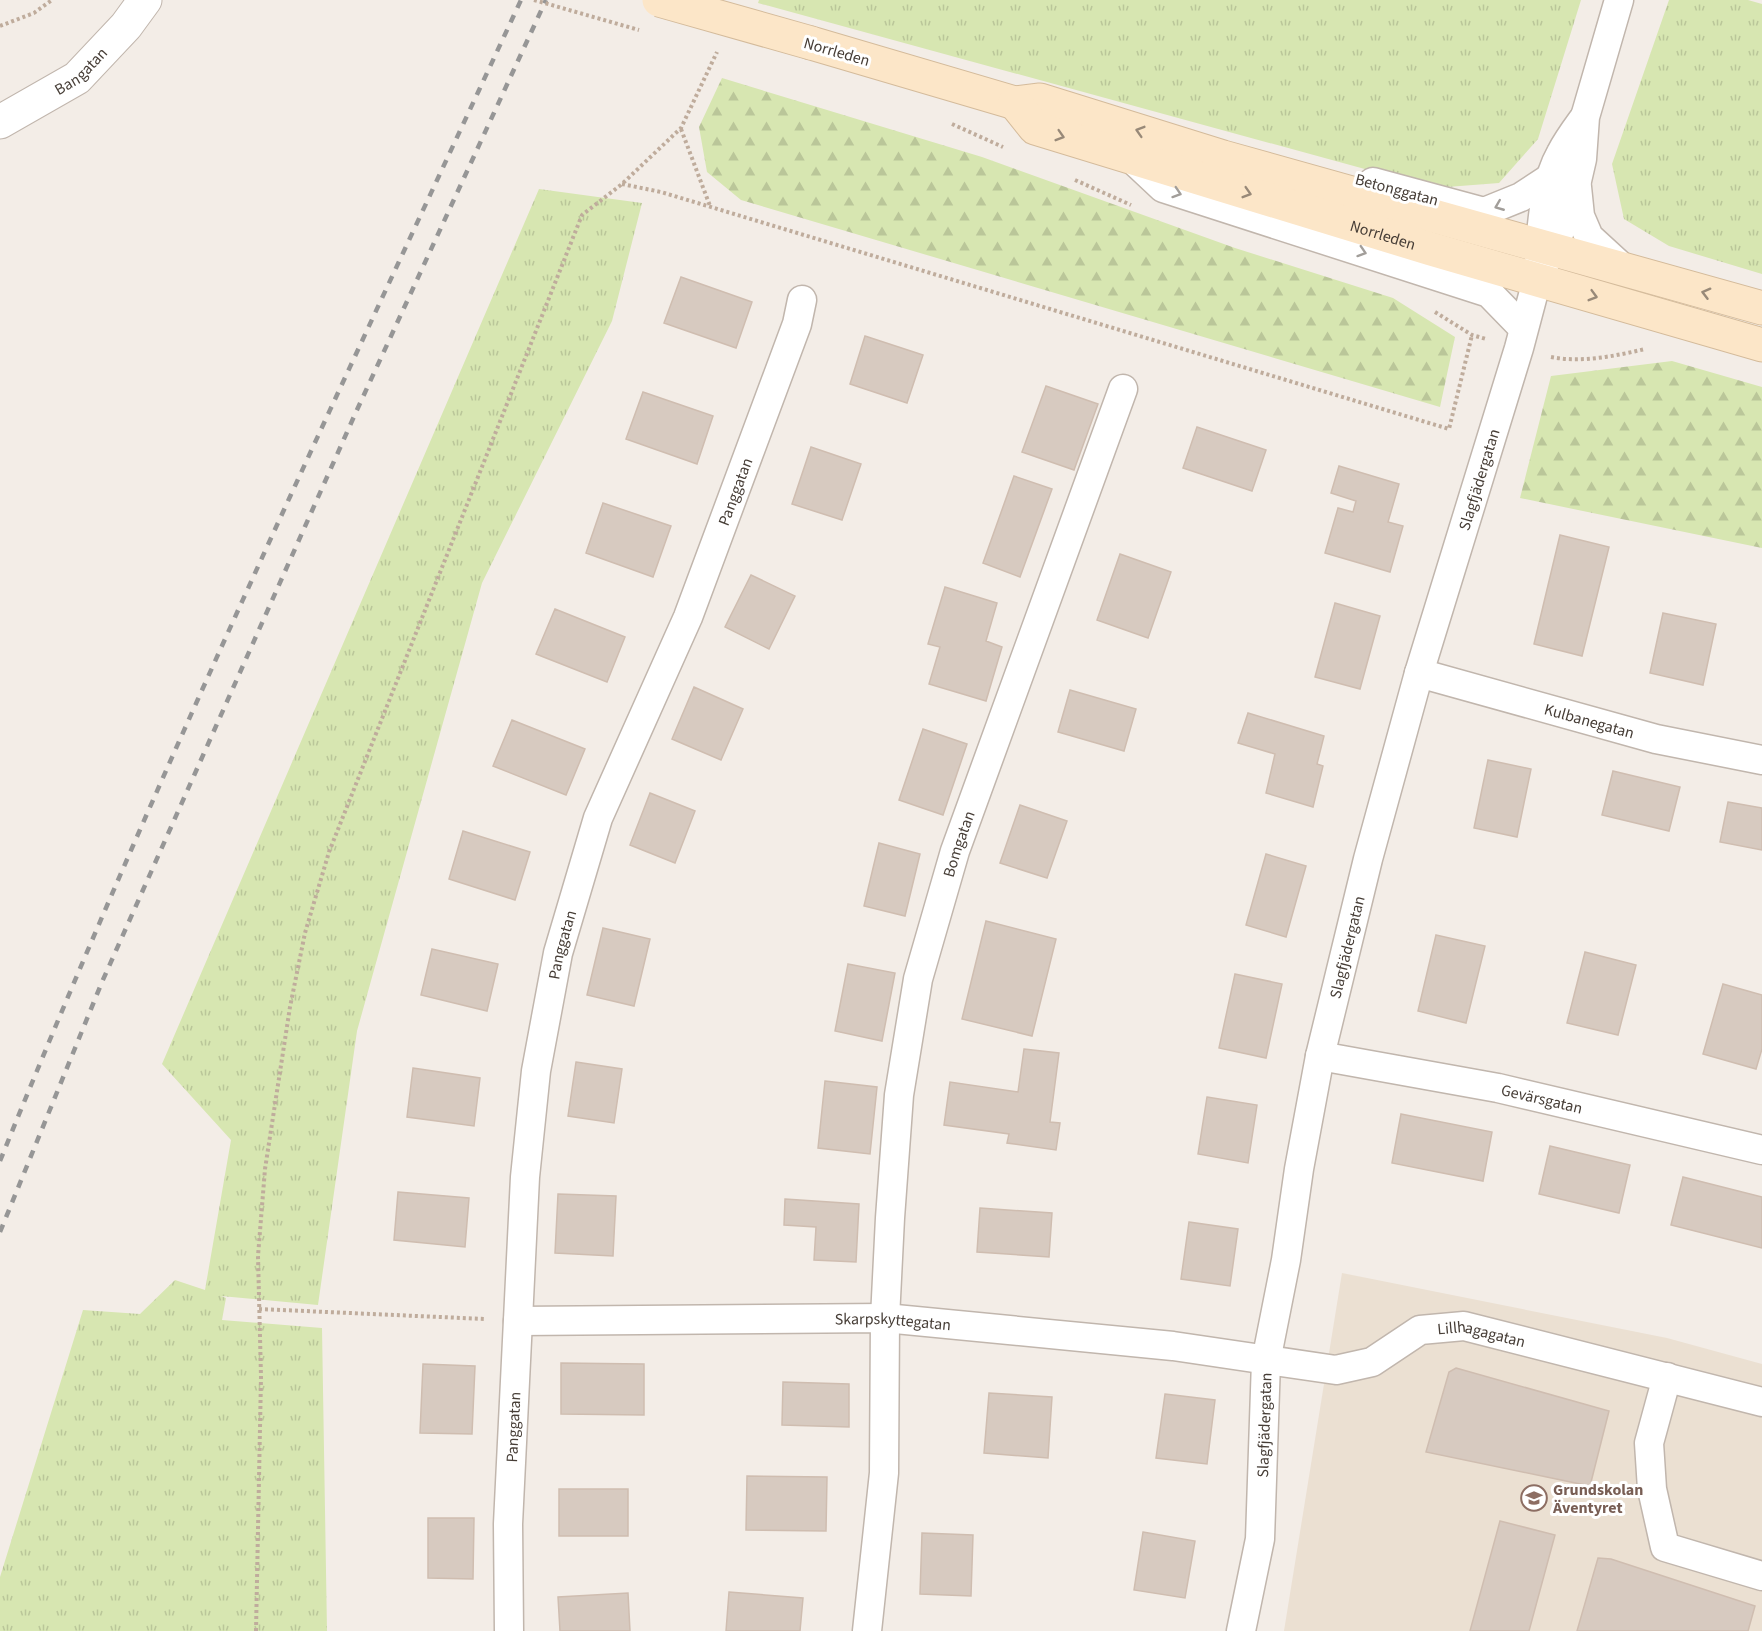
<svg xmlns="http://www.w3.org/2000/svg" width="1762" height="1631" font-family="'Source Sans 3',sans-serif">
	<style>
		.education { fill: #ebe0d2 }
		.grass { fill: url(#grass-tufts) }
		.forest { fill: url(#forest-firs) }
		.building { fill: #d7cac0; stroke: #cfbdb0; stroke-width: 1.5 }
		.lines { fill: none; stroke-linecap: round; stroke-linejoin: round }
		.minor-casing { stroke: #c1b6ad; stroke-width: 31 }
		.tertiary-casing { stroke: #c1b6ad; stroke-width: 35 }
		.secondary-casing { stroke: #d4bb9b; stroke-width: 35 }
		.path { stroke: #bfac9c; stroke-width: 4; stroke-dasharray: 3 3; stroke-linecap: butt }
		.minor { stroke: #fff; stroke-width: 28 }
		.tertiary { stroke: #fff; stroke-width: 33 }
		.secondary { stroke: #fce6c8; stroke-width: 33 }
		.rail { stroke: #969696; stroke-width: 4.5; stroke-dasharray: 8 8; stroke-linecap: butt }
		.secondary-bridge-casing { stroke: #d4bb9b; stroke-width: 35; stroke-linecap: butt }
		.path-bridge { stroke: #bfac9c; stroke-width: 4; stroke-dasharray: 3 3; stroke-linecap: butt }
		.secondary-bridge { stroke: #fce6c8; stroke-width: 33 }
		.oneway { stroke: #988978 }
		.oneway2 { stroke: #a29e9a }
		.labels { text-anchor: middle; stroke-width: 6; stroke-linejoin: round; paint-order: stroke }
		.street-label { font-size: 16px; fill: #463d36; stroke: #fff }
		.education-label { font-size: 16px; font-weight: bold; fill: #785e54; stroke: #fff; text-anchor: start }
	</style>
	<defs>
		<pattern id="grass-tufts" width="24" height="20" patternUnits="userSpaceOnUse" patternTransform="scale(1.5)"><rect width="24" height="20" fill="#d7e6b1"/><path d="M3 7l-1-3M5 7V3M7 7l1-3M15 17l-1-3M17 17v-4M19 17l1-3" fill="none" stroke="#bac699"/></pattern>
		<pattern id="forest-firs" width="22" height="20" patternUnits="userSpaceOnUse" patternTransform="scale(1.5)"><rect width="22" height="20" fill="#d7e6b1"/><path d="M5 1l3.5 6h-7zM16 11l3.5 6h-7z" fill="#bac699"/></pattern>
	</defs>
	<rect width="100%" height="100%" fill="#f3ede7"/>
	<path class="education" d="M1342 1273 1667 1338 1762 1364V1631H1284Z"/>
	<path class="grass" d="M759 0H1581L1538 139 1499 183 1434 188 758 3Z
		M1669 0H1748L1762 4V274L1669 246 1624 219 1612 164Z
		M539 189 642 203 612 321 482 583 357 1031 318 1305 221 1296 226 1298 222 1320 322 1328 327 1631H0V1577L83 1310 140 1314 175 1280 205 1290 231 1140 162 1064Z"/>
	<path class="forest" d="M722 78 982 157 1235 248 1393 298 1455 337 1440 407 741 200 707 172 699 127Z
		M1672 361 1762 387V548L1520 498 1551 376Z"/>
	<path class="building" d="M681 277 752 302 736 348 664 323Z
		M865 336 923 355 907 403 850 384Z
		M1046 386 1098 404 1074 470 1022 452Z
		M643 392 713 416 697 464 626 439Z
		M1197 427 1266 450 1252 491 1183 468Z
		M811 447 861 464 842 520 792 504Z
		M1339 466 1399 484 1388 522 1403 526 1390 572 1325 553 1338 508 1353 512 1356 501 1331 493Z
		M1014 476 1052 489 1020 577 983 563Z
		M603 503 671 526 653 577 586 553Z
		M1560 535 1609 547 1582 656 1534 644Z
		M1120 554 1171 572 1148 638 1097 620Z
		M751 575 795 596 769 649 725 627Z
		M945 587 997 603 986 641 1002 647 986 701 929 684 940 647 928 644Z
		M1335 603 1380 616 1360 689 1315 677Z
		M555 609 625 637 607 682 536 654Z
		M1663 613 1716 624 1703 685 1650 673Z
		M694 687 743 709 721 760 672 739Z
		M1070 690 1136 709 1124 751 1058 732Z
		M1248 713 1324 736 1317 764 1323 766 1313 807 1266 793 1275 754 1238 743Z
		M512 720 585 749 566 795 493 766Z
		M923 729 967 744 943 815 899 800Z
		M1488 760 1531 769 1517 837 1474 828Z
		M1613 771 1680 787 1669 831 1602 815Z
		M650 793 695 811 675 863 630 845Z
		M1728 802 1762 808V850L1720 842Z
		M1020 805 1067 821 1047 878 1000 863Z
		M463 831 530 852 515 900 449 879Z
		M879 843 920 854 905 916 864 906Z
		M1266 854 1306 866 1286 937 1246 925Z
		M986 921 1056 939 1032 1036 962 1019Z
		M603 928 650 939 634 1006 587 995Z
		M1436 935 1485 946 1466 1023 1418 1011Z
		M432 949 498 964 487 1011 421 995Z
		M1585 952 1636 965 1618 1035 1567 1023Z
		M848 964 895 973 882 1041 835 1031Z
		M1235 974 1282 984 1266 1058 1219 1048Z
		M1723 984 1762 995V1049L1756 1069 1703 1054Z
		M1024 1049 1059 1053 1050 1122 1060 1123 1056 1150 1007 1143 1009 1134 944 1125 950 1082 1018 1092Z
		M576 1062 622 1069 614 1123 568 1116Z
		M413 1068 480 1078 474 1126 407 1117Z
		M825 1081 877 1087 870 1154 818 1148Z
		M1207 1097 1257 1105 1248 1163 1198 1154Z
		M1401 1114 1492 1132 1483 1181 1392 1163Z
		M1550 1146 1630 1165 1619 1213 1539 1194Z
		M1683 1177 1762 1197V1248L1671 1225Z
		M398 1192 469 1198 465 1247 394 1240Z
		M558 1194 616 1196 613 1256 555 1253Z
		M785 1199 859 1204 856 1262 814 1260 816 1227 784 1225Z
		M980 1208 1052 1213 1049 1257 977 1252Z
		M1189 1222 1238 1229 1230 1286 1181 1279Z
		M561 1363 644 1364V1415L561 1414Z
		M423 1364 475 1366 472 1434 420 1433Z
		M1456 1368 1609 1411 1590 1486 1426 1452 1449 1372Z
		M783 1382 849 1384V1427L782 1425Z
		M989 1393 1052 1397 1048 1458 984 1453Z
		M1165 1394 1215 1400 1207 1464 1156 1458Z
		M747 1476 827 1477 826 1531 746 1530Z
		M559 1489H628V1536H559Z
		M428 1518H474L473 1579 428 1578Z
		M1500 1521 1555 1535 1529 1631H1470Z
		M1143 1532 1195 1541 1185 1598 1134 1590Z
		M922 1533 973 1535 971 1596 920 1594Z
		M1598 1558 1611 1559 1755 1606 1748 1631H1577Z
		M729 1592 803 1598 800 1631H726Z
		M628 1593 630 1631H560L558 1597Z"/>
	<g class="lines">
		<g class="minor-casing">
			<g id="minor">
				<path d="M1131 158 1163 188 1489 293 1523 328"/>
				<path d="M1373 182 1484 212 1521 197 1550 178"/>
				<path d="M1577 187 1580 216 1589 237 1625 270"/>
				<path d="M1539 257C1542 223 1544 183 1561 153 1567 141 1576 129 1584 118"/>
				<path id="s1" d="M1419 673 1656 739 1762 760"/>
				<path id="s2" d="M1320 1056 1498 1088 1762 1150"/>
				<path id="s3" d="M518 1321 885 1318 1173 1346 1336 1370 1372 1362 1420 1330 1464 1326 1762 1402"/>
				<path d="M1667 1377 1649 1443 1652 1489 1665 1547 1762 1576"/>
				<path id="s4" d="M509 1631 508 1524 525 1177 536 1071 558 953 598 818 688 617 797 324 802 300"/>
				<path id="s5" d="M867 1631 884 1473 885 1318 890 1218 899 1095 918 979 955 851 1123 389"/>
				<path id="s6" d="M1241 1631 1260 1539 1266 1361 1286 1260 1299 1169 1320 1056 1368 859 1419 673 1519 348 1537 280 1566 218 1576 185 1582 159 1585 117 1619 0"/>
			</g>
		</g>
		<g class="tertiary-casing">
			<g id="tertiary">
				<path id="s7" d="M0 122 77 78 126 26 145 0"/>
			</g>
		</g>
		<g class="secondary-casing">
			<g id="secondary">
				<path d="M811 43 1015 103 1040 100 1223 157 1762 308"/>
				<path id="s8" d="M1015 103 1035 128 1431 249 1762 345"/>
			</g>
		</g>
		<path class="path" d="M0 26 34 13 52 0
			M952 124 1003 147
			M681 129 710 206
			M1075 180 1131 205
			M622 184 661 192 1449 429 1472 335
			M1435 312 1472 335 1486 339
			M1551 357C1582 363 1615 356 1645 349
			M259 1309 485 1319
			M256 1631 261 1377 258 1256 265 1169 290 1007 305 933 329 852 582 215 622 184 681 128 717 52"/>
		<use href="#minor" class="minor"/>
		<use href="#tertiary" class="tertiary"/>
		<use href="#secondary" class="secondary"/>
		<path class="rail" d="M0 1161C159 768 342 385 521 0
			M0 1232 102 982 356 412 546 0"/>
		<g class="secondary-bridge-casing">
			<path id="secondary-bridge" d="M659 0 811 43"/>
		</g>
		<path class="path-bridge" d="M534 0 639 30"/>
		<use href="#secondary-bridge" class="secondary-bridge"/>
	</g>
	<defs><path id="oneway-chevron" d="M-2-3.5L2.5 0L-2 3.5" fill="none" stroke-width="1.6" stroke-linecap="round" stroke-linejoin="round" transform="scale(1.5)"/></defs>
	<g class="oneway">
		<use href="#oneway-chevron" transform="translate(1140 131) rotate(-163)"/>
		<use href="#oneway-chevron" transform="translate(1060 136) rotate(17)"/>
		<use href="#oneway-chevron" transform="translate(1247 193) rotate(17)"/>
		<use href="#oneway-chevron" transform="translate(1706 293) rotate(-165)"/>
		<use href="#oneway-chevron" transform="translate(1593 296) rotate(16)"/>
	</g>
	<g class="oneway2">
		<use href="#oneway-chevron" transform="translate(1177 193) rotate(18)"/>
		<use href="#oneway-chevron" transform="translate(1499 206) rotate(158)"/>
		<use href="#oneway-chevron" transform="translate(1362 252) rotate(18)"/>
	</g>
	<defs>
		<g id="school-ring" transform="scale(1.35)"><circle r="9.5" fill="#fff" stroke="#8d6e63" stroke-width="1.5"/><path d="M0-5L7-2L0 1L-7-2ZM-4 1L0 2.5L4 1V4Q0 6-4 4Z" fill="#8d6e63"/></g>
	</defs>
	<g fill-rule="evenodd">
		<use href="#school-ring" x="1534" y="1498"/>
	</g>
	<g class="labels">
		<g class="street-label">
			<text transform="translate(837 51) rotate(16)" y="6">Norrleden</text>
			<text dy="6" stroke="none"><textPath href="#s7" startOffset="96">Bangatan</textPath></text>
			<text transform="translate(1397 189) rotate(15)" y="6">Betonggatan</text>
			<text dy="6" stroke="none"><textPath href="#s8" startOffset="396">Norrleden</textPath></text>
			<text dy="6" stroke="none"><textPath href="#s6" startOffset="1180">Slagfjädergatan</textPath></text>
			<text dy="6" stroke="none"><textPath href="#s4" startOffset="1176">Panggatan</textPath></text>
			<text dy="6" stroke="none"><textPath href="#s1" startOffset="177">Kulbanegatan</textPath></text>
			<text dy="6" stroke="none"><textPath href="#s5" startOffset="796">Bomgatan</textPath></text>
			<text dy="6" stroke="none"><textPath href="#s4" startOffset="690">Panggatan</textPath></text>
			<text dy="6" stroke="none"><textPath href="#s6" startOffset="694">Slagfjädergatan</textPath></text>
			<text dy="6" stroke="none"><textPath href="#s2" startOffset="226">Gevärsgatan</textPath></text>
			<text dy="6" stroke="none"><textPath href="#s3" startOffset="375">Skarpskyttegatan</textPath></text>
			<text dy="6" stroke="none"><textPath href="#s3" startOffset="978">Lillhagagatan</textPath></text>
			<text dy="6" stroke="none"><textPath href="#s6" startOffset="208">Slagfjädergatan</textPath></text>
			<text dy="6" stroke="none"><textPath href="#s4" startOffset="204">Panggatan</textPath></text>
		</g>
		<g class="education-label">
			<text x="1553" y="1495">Grundskolan<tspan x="1553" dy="18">Äventyret</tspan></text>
		</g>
	</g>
</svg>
